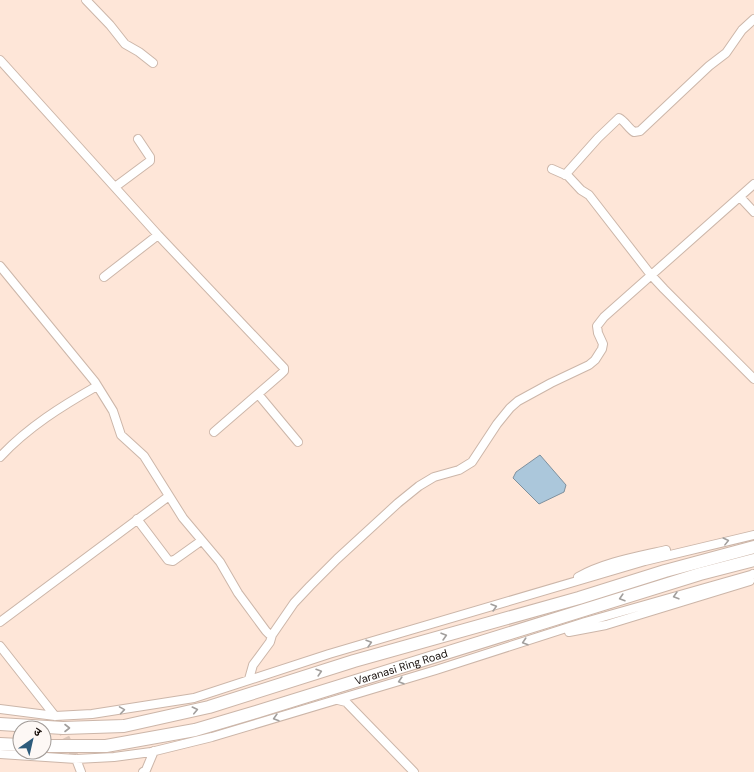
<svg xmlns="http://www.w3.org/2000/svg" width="754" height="772" font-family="'DM Sans','Noto Sans Devanagari',sans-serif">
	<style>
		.water { fill: #abc7db; stroke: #7f909d }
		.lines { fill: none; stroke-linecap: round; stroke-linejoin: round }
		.minor-tunnel { stroke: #dbc6b9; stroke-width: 8; stroke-dasharray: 8 4; stroke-linecap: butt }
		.minor-casing { stroke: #ccb6a9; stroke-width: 10 }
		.highway-casing { stroke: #ccb6a9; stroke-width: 14 }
		.minor { stroke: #fff; stroke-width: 8 }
		.highway { stroke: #fff; stroke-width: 12 }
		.oneway { stroke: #a29f9d }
		.labels { text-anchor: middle; stroke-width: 4; stroke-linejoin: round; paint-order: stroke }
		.street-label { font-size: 11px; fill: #170f0b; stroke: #fdf8f5 }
	</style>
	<rect width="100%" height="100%" fill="#fee6d8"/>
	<path class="water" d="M540 455 566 485 564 492 539 504 513 478 516 472Z"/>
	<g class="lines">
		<path class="minor-tunnel" d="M55 716 76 759"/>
		<g class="minor-casing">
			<path id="minor" d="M86 0 110 25 125 44 139 52 153 63
				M0 60 158 235 284 368V371L281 374 214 432
				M552 169 568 176 581 190 589 195 651 275 664 289 754 379
				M565 175 598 138 619 118C625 121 628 128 634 132L640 131 709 66 726 53 742 30 754 19
				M115 187 150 161V157L138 139
				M740 197 754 212
				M0 266 95 382 113 411 121 435 144 456 183 518 220 562 238 593 266 631 269 634 272 635 294 603 310 586 337 559 398 503 419 486 434 477 459 470 472 462 497 424 510 408 518 401 551 383 589 365 595 360 602 349 603 344 598 333 597 326 604 317 754 184
				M104 277 158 235
				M258 394 298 442
				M0 457C28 427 62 406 97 386
				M137 519 168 560 173 561 201 541
				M578 577C605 562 636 557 666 550
				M0 622 169 496
				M569 632 606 625 750 581 753 574
				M0 646 55 716
				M249 679 253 665 270 642 272 635
				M338 700 346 702 414 772
				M0 709 55 716 92 714 194 698 329 654 645 561 754 535
				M0 754 76 759 114 757 151 752 212 737 436 670 585 622 754 574
				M76 759 81 772
				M143 772 146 770 154 751"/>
		</g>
		<g class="highway-casing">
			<g id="highway">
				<path d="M0 724 63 728 124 726 209 707 354 661 579 598 665 571 754 547"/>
				<path d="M0 744 20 745"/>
				<path id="s1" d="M44 746H106L195 730 256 712 700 574 754 560"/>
			</g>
		</g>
		<use href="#minor" class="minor"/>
		<use href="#highway" class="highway"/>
	</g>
	<defs><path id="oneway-chevron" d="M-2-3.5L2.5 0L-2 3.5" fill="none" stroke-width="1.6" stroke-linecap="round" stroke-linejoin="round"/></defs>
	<g class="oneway">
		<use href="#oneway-chevron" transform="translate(726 541) rotate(-14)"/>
		<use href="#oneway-chevron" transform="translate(676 596) rotate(164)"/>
		<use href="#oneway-chevron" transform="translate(622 598) rotate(163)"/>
		<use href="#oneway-chevron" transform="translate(494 607) rotate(-16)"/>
		<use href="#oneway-chevron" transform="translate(444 636) rotate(-16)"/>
		<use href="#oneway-chevron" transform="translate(525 642) rotate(162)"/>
		<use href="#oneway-chevron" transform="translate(369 643) rotate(-16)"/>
		<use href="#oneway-chevron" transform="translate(319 672) rotate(-17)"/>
		<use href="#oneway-chevron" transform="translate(401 681) rotate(163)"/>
		<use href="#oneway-chevron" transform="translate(122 710) rotate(-9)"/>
		<use href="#oneway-chevron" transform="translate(195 710) rotate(-13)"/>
		<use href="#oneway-chevron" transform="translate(276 718) rotate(164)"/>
		<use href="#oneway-chevron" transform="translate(67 728)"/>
	</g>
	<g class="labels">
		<g class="street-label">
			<text dy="4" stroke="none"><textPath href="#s1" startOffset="368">Varanasi Ring Road</textPath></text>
		</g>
	</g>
	<g transform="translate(32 740) rotate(34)"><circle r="19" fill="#fdf8f5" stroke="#a19b97"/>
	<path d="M0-3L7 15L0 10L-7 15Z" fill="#2d5b7b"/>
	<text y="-6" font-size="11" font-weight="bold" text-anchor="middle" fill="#170f0b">उ</text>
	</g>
</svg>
